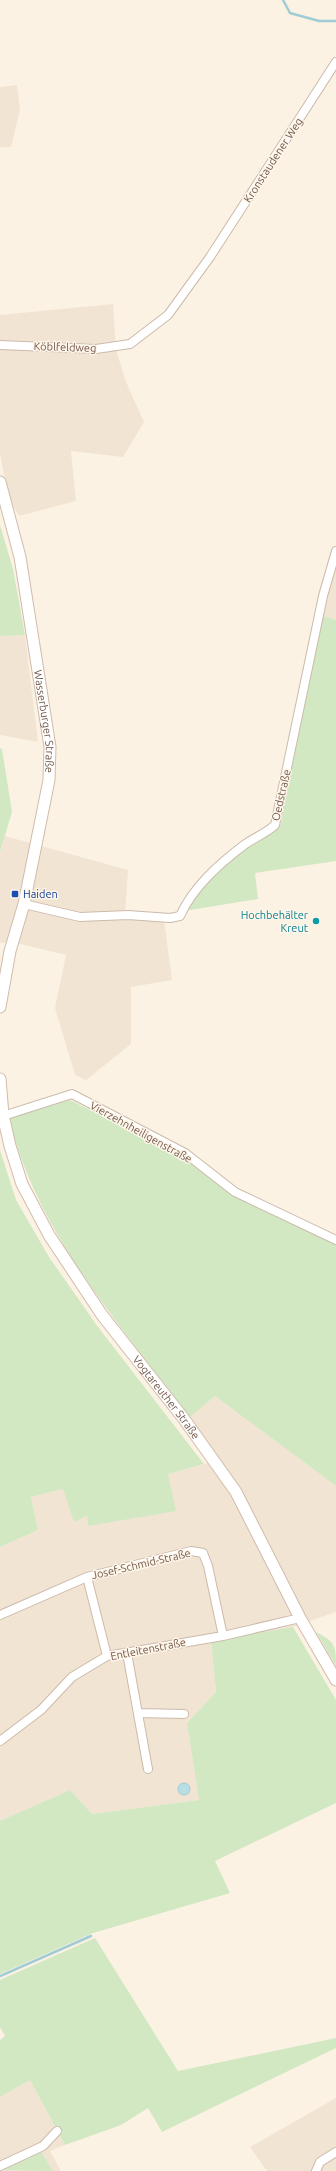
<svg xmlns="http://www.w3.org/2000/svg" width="336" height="2171" font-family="Ubuntu,sans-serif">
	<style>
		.residential { fill: #f2e4d3 }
		.green { fill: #d1e8c3 }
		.water { fill: #b9dde4; stroke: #a0ccd5 }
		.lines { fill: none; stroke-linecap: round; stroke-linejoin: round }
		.stream { stroke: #a0ccd5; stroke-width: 2.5 }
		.minor-casing { stroke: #ccbaab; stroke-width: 10 }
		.secondary-casing { stroke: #d1bcab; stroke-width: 13 }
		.minor { stroke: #fff; stroke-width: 8 }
		.secondary { stroke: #fff; stroke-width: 11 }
		.transit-dot { fill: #1a4fb4; stroke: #fef6ea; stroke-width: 1.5 }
		.culture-dot { fill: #0f9aa8; stroke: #fef6ea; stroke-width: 1.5 }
		.labels { text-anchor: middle; stroke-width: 3; stroke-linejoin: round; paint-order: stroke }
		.street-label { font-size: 11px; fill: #72594b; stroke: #fef6ea }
		.transit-label { font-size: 11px; fill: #164399; stroke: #fef6ea; text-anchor: start }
		.culture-label { font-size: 11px; fill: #0d838f; stroke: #fef6ea; text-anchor: end }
	</style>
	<rect width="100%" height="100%" fill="#fbf2e4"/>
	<path class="residential" d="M17 85 20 110 11 147H0V87Z
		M113 304 116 350 126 382 144 422 123 457 71 451 76 501 19 516 8 497 0 453V315Z
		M336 549V620L316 615Z
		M25 635 38 742 0 735V636Z
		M5 836 128 870 125 914 164 920 172 980 131 987V1044L86 1080 75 1075 55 1008 66 955 13 942 0 943V852Z
		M215 1396 336 1486V1612L293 1627 211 1641 216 1692 187 1723 199 1800 92 1814 70 1790 0 1821V1547L38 1530 31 1497 64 1489 74 1522 87 1516 88 1526 168 1474 219 1460 190 1417Z
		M30 2080 65 2145 50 2151 61 2171H0V2097Z
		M336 2098V2171H267L250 2147Z"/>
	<path class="green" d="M0 525 13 569 25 635 0 636Z
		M322 616 336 620V861L255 873 258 899 184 911 210 878 249 844 268 836 281 823Z
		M0 748 2 749 12 812 0 852Z
		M70 1100 183 1156 234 1195 336 1244V1486L215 1396 190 1417C120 1325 37 1233 9 1118Z
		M0 1150 16 1200 49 1257 98 1327 204 1464 168 1474 176 1511 88 1526 87 1516 74 1522 63 1489 31 1497 38 1530 0 1547Z
		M293 1627 336 1700V1803L215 1861 230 1893 93 1933 0 1974V1821L70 1790 92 1814 199 1800 187 1723 216 1692 211 1641Z
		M316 1632C335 1642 336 1645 336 1666Z
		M95 1938 178 2071 336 2038V2048L162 2132 148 2108 121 2125 65 2145 30 2080 0 2097V2040L5 2036 0 2027V1980Z
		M40 2150 53 2171 0 2170V2169Z"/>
	<path class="water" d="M178 1789a6 6 0 1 1 12 0a6 6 0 1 1-12 0Z"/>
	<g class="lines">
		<path class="stream" d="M283 0 290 13 319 21H336
			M0 1976 91 1936"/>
		<g class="minor-casing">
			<path id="minor" d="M0 345 96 349 130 344 168 315 210 257 336 62
				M24 904 80 917 128 915 170 918 180 916C193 887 219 864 244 845 255 837 265 834 275 825L323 596 336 551
				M0 1117 72 1094 185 1153 235 1192 336 1240
				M87 1577 107 1656
				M0 1615 87 1577 191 1551 203 1553 208 1566 223 1636
				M127 1653 148 1769
				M138 1713 184 1714
				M0 1741 41 1710 72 1677 107 1656 223 1636 300 1618
				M0 2166 43 2146 57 2131
				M316 2171 320 2162 336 2152"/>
		</g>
		<g class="secondary-casing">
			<g id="secondary">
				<path id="s1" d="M0 482 20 557 50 747 49 780 24 904 10 951 0 1007"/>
				<path id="s2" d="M0 1079 3 1115 10 1146 22 1184 49 1235 102 1315 184 1419 236 1492 300 1618 336 1680"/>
			</g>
		</g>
		<use href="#minor" class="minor"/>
		<use href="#secondary" class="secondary"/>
	</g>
	<rect class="transit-dot" x="11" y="890" width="8" height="8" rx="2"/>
	<circle class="culture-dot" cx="316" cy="921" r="4"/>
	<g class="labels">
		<g class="street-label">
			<text transform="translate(273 160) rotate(-57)" y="4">Kronstaudener Weg</text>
			<text transform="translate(65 347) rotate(2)" y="4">Köblfeldweg</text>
			<text dy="4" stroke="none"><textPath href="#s1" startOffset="244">Wasserburger Straße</textPath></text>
			<text transform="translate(281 795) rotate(-77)" y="4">Oedstraße</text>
			<text transform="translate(141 1132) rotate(29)" y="4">Vierzehnheiligenstraße</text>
			<text dy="4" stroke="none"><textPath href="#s2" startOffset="366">Vogtareuther Straße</textPath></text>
			<text transform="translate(141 1564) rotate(-13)" y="4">Josef-Schmid-Straße</text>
			<text transform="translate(148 1649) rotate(-11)" y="4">Entleitenstraße</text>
		</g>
		<g class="transit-label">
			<text x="23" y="898">Haiden</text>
		</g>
		<g class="culture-label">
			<text x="308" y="919">Hochbehälter<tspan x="308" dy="13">Kreut</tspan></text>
		</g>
	</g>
</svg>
